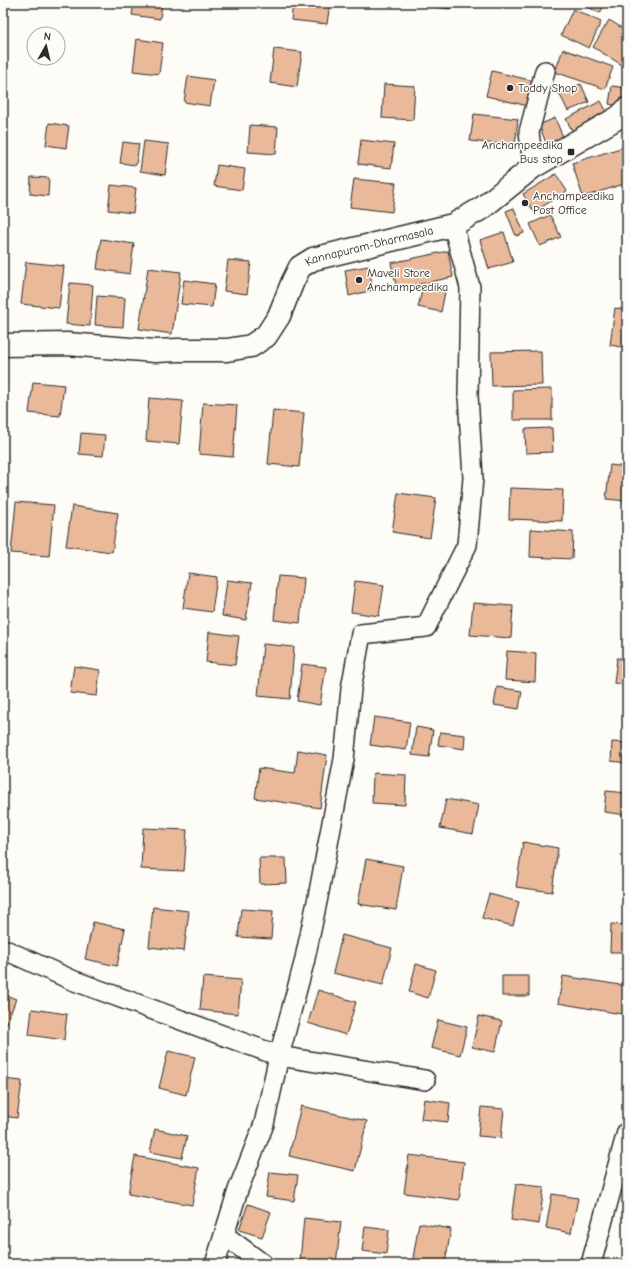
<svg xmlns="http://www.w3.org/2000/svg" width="630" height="1267" font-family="'Comic Neue',sans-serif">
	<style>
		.building { fill: #e9b99a; stroke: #2b2b2b }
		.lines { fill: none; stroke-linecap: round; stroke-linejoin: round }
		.minor-casing { stroke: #2b2b2b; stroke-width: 22 }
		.secondary-casing { stroke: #2b2b2b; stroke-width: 25 }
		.minor { stroke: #fdfcf7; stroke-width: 19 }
		.secondary { stroke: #fdfcf7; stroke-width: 22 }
		.poi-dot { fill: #2b2b2b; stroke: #fdfcf7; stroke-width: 1.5 }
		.labels { text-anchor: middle; stroke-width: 3; stroke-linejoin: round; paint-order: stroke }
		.poi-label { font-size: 12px; fill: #2b2b2b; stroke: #fdfcf7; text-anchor: start }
		.street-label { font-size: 12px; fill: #2b2b2b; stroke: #fdfcf7 }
	</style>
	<rect width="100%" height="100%" fill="#fdfcf7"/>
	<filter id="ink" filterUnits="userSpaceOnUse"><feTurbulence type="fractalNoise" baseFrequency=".025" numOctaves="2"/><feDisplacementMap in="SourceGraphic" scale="8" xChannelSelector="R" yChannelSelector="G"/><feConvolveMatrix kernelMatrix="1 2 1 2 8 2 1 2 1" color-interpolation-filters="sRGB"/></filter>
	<g filter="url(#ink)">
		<path class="building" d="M134 3H162L160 19 132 15Z
			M293 3H330L327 24 291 20Z
			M418 3H451L450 9 418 5Z
			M580 3H605L600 13Z
			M573 9 601 22 589 48 561 35Z
			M609 20 627 31V56L622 65 593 47Z
			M137 39 163 43 159 74 133 71Z
			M274 49 302 52 297 87 270 83Z
			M563 49 613 67 605 89 555 72Z
			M492 71 534 81 528 106 486 96Z
			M188 76 214 80 210 106 184 102Z
			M384 84 415 86 413 120 382 118Z
			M581 84 589 102 568 111 559 93Z
			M612 86 627 88 624 107 609 104Z
			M601 101 609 116 574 134 566 119Z
			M474 114 518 119 515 146 470 141Z
			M555 118 565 142 548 148 539 125Z
			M49 123 69 126 66 148 46 145Z
			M250 125 278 127 276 154 248 152Z
			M361 140 394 144 391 168 358 164Z
			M144 141 169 144 165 175 140 171Z
			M123 142 139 144 136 165 120 163Z
			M627 146V183L583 197 572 163Z
			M217 165 245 169 242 190 214 186Z
			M556 174 567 191 534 212 523 194Z
			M31 177 49 178 48 196 30 194Z
			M354 179 396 183 392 212 350 207Z
			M111 185 136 188 133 213 108 210Z
			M514 208 524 233 516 236 506 211Z
			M550 215 561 237 540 246 530 224Z
			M504 232 513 262 489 269 480 240Z
			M101 239 134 244 130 274 97 269Z
			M448 251 453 277 397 289 391 263Z
			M228 260 251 262 247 294 224 291Z
			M26 262 64 266 59 308 21 304Z
			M369 266 373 290 349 296 345 270Z
			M148 268 181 272 172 334 139 329Z
			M184 280 215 284 212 307 181 304Z
			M70 283 93 285 90 326 66 324Z
			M423 287 445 292 441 312 418 307Z
			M97 296 125 298 123 327 95 325Z
			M615 308 627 310V348L610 345Z
			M541 351 542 385 492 386 491 352Z
			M33 382 64 385 60 416 29 413Z
			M552 389V420H513V390Z
			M149 398 183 401 179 444 146 441Z
			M203 403 237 405 233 457 199 454Z
			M273 410 304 413 299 467 268 464Z
			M552 428 553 452 526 453 525 429Z
			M81 433 105 435 103 456 79 454Z
			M610 465 627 467V501L606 499Z
			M510 488 563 490 562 521 509 519Z
			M398 493 436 498 430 538 392 532Z
			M16 502 54 505 49 556 11 553Z
			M72 506 118 513 112 552 66 546Z
			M531 529 573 532 572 559 530 557Z
			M188 573 217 577 212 612 183 608Z
			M278 576 304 578 300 623 274 620Z
			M227 580 252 583 246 620 222 616Z
			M355 581 384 585 379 616 351 612Z
			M473 603 513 606 511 638 470 635Z
			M209 632 239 636 235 665 206 662Z
			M263 644 294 647 290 699 258 696Z
			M507 651 536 653 535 682 505 680Z
			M617 658 627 659V685L614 683Z
			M302 664 326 667 320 705 297 701Z
			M74 666 100 670 97 696 70 693Z
			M497 687 522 691 519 709 494 705Z
			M374 717 410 722 406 750 370 745Z
			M416 727 433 730 429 757 412 755Z
			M440 732 465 735 464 749 438 745Z
			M612 742 627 743V763L611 761Z
			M298 750 327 755 320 808 255 798 259 768 295 773Z
			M373 773 406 775 405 805 372 803Z
			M606 791 627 793V815L604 812Z
			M446 799 479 805 473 834 440 828Z
			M143 828 187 830 184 871 141 869Z
			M523 842 558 848 552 892 516 887Z
			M259 858H286L287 883 260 884Z
			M366 859 403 866 396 910 358 904Z
			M489 894 519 902 513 926 482 918Z
			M153 907 189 911 184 951 149 947Z
			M241 909 273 911 271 939 238 937Z
			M93 922 125 929 117 966 85 959Z
			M611 924 627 925V952H610Z
			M342 935 392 948 383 985 333 973Z
			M416 964 436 970 428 998 409 992Z
			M502 976H529V996H502Z
			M563 976 627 986V1015L558 1003Z
			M203 977 241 980 238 1014 200 1010Z
			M318 990 356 1002 346 1035 308 1023Z
			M3 994 16 999 3 1033Z
			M32 1009 67 1014 64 1040 29 1035Z
			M479 1016 502 1021 495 1052 472 1047Z
			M438 1020 467 1027 460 1055 431 1048Z
			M168 1051 195 1057 186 1095 159 1088Z
			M3 1079 22 1081 17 1118 3 1116Z
			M424 1099 450 1103 448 1122 421 1119Z
			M301 1106 367 1121 355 1171 289 1156Z
			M481 1107 504 1109 501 1138 478 1136Z
			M155 1129 187 1136 182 1158 150 1152Z
			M409 1155 464 1162 459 1200 404 1193Z
			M135 1156 199 1168 192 1205 128 1194Z
			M270 1172 298 1175 294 1201 266 1197Z
			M516 1184 544 1187 539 1224 511 1220Z
			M552 1194 578 1198 571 1233 546 1228Z
			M248 1204 271 1212 262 1237 239 1230Z
			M304 1218 341 1222 336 1264 300 1261Z
			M419 1223 451 1229 445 1264H412Z
			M365 1227 389 1230 386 1254 362 1251Z
			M110 1258 138 1264H109Z
			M496 1261 509 1264H495Z"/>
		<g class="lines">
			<g class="minor-casing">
				<path id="minor" d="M533 167 529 132 545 71
					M3 949 72 980 279 1056 425 1080
					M224 1235 263 1264
					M215 1264 238 1190 264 1124 279 1056 304 963 318 897 344 759 351 689 361 634 426 627 467 545 473 478 468 395 470 287 453 225
					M591 1264 627 1132"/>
			</g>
			<g class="secondary-casing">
				<g id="secondary">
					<path id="s1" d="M3 345 67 344 155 351 178 350H227L251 346 266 336 279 316 293 281 300 267 313 259 453 225 482 208 533 167 619 117 627 109"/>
				</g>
			</g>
			<use href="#minor" class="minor"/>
			<use href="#secondary" class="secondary"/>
		</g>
	</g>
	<g class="poi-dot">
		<circle cx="510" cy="88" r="4"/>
		<rect x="567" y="148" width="8" height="8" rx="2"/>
		<circle cx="525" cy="203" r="4"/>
		<circle cx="359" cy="280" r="4"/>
	</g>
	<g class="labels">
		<g class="poi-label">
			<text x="518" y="92">Toddy Shop</text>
			<text x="563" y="149" text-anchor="end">Anchampeedika<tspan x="563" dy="14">Bus stop</tspan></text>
			<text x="533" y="200">Anchampeedika<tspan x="533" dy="14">Post Office</tspan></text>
			<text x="367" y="277">Maveli Store<tspan x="367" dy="14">Anchampeedika</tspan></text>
		</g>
		<g class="street-label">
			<text dy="4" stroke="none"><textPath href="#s1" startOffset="417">Kannapuram-Dharmasala</textPath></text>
		</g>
	</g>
	<rect width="630" height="1267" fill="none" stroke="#fdfcf7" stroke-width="16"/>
	<rect x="8" y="8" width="614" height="1251" fill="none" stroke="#2b2b2b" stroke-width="1.5" filter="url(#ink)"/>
	<g transform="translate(46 46) rotate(8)"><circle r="19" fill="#fdfcf7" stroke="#a9a8a5"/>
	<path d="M0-3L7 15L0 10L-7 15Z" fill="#2b2b2b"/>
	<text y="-6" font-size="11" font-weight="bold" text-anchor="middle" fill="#2b2b2b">N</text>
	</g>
</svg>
